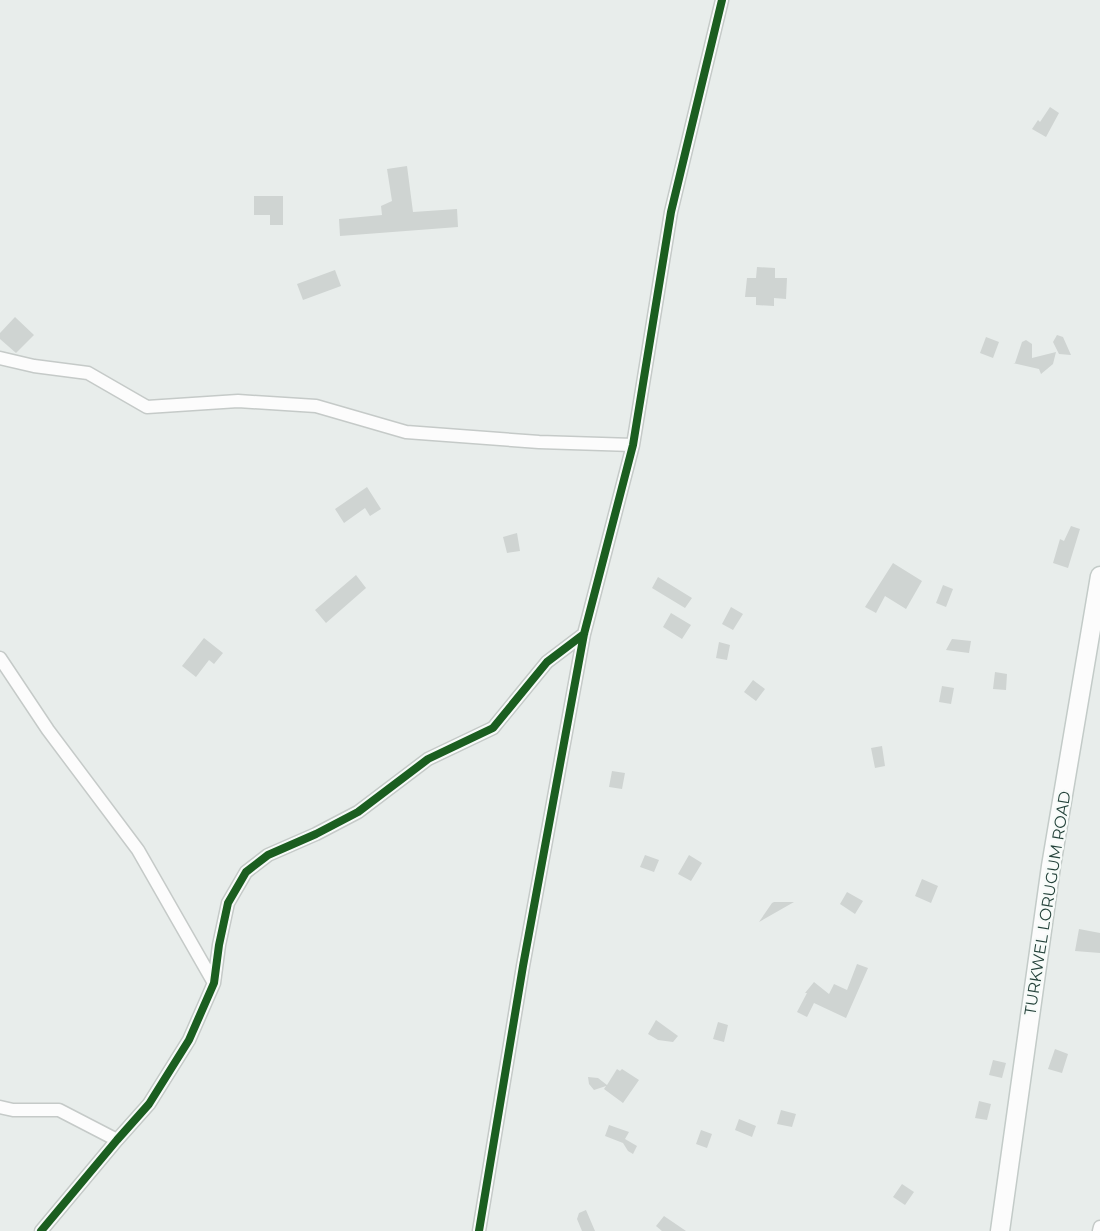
<svg xmlns="http://www.w3.org/2000/svg" width="1100" height="1231" font-family="Montserrat,sans-serif">
	<style>
		.building { fill: #cfd4d2 }
		.lines { fill: none; stroke-linecap: round; stroke-linejoin: round }
		.street-casing { stroke: #c5cac8; stroke-width: 15 }
		.secondary-casing { stroke: #c3cbc8; stroke-width: 21 }
		.street { stroke: #fcfcfc; stroke-width: 12 }
		.secondary { stroke: #fcfcfc; stroke-width: 18 }
		.cycleway-casing { stroke: #f7fbf9; stroke-width: 11 }
		.cycleway { stroke: #1b5e20; stroke-width: 8 }
		.labels { text-anchor: middle; stroke-width: 4.5; stroke-linejoin: round; paint-order: stroke }
		.street-label { font-size: 16px; fill: #24423a; stroke: #f7fbf9 }
	</style>
	<rect width="100%" height="100%" fill="#e8edeb"/>
	<path class="building" d="M1050 107 1059 113 1046 137 1032 129 1038 120 1040 122Z
		M407 166 413 212 457 209 458 227 340 236 339 219 382 215 381 206 392 201 387 169Z
		M254 196H283V225H270V215H254Z
		M757 267 775 268V278H787L786 299 774 298V306L756 305V297H745L747 278H756Z
		M335 270 341 286 303 300 297 284Z
		M15 317 34 335 16 353 0 339V333Z
		M1057 335 1063 337 1071 355 1059 354 1053 342Z
		M986 337 999 342 993 358 980 353Z
		M1026 340 1032 344V358L1056 352 1053 364 1041 374 1039 369 1013 363H1015L1022 342Z
		M367 487 381 509 370 516 365 508 344 523 335 509Z
		M1071 526 1080 529 1068 568 1053 563 1060 539 1064 541Z
		M517 533 520 551 507 553 503 537Z
		M893 563 922 581 906 609 885 596 876 613 865 607Z
		M356 575 366 588 326 623 315 610Z
		M658 577 692 598 685 608 652 588Z
		M943 585 953 589 946 607 936 603Z
		M731 607 743 614 733 630 722 624Z
		M671 613 691 625 682 639 663 627Z
		M204 638 223 653 214 664 209 660 196 677 182 666Z
		M952 639 971 641 969 653 946 650Z
		M719 642 730 645 727 660 716 658Z
		M995 672 1007 674 1006 690 993 689Z
		M753 680 765 689 756 701 744 692Z
		M942 686 954 688 951 704 939 702Z
		M882 746 885 766 875 768 871 748Z
		M612 771 625 773 622 789 609 787Z
		M645 855 659 860 654 872 640 867Z
		M689 855 702 863 691 881 678 874Z
		M922 879 938 886 931 903 915 896Z
		M847 892 863 901 855 914 840 904Z
		M774 902H794L759 922 772 903Z
		M1079 929 1100 933V953L1075 951Z
		M857 964 868 968 846 1018 814 1003 807 1017 797 1012 807 993H805L814 982 829 994 834 984 847 990Z
		M656 1020 678 1036 673 1042 658 1040 648 1034Z
		M718 1022 728 1025 724 1042 713 1039Z
		M1055 1049 1068 1054 1062 1073 1048 1069Z
		M993 1060 1006 1063 1002 1078 989 1075Z
		M617 1069 620 1071 622 1069 639 1080 623 1103 604 1089 606 1086 594 1090 589 1084 588 1077 598 1078 607 1085Z
		M979 1101 991 1104 987 1120 975 1118Z
		M781 1110 796 1114 792 1127 777 1124Z
		M739 1119 756 1126 752 1137 735 1130Z
		M609 1125 629 1132 625 1139 637 1146 633 1154 628 1151 623 1143 605 1136Z
		M701 1130 712 1134 707 1148 696 1144Z
		M902 1184 914 1192 905 1205 893 1197Z
		M586 1210 595 1231H582L577 1219 579 1213Z
		M664 1216 686 1231H662L656 1226Z"/>
	<g class="lines">
		<g class="street-casing">
			<path id="street" d="M0 358 34 366 88 373 147 407 238 401 316 406 406 432 539 442 633 445
				M0 658 48 730 138 850 214 983
				M0 1107 13 1110H59L117 1140
				M41 1231 117 1140 149 1104 189 1040 214 983 219 945 228 903 246 872 268 855 316 834 358 812 428 759 493 728 547 662 584 634
				M479 1231 523 966 584 634 633 445 671 212 722 0
				M1099 1231 1100 1227"/>
		</g>
		<g class="secondary-casing">
			<path id="secondary" d="M1000 1231 1051 866 1100 576"/>
		</g>
		<use href="#street" class="street"/>
		<use href="#secondary" class="secondary"/>
		<g class="cycleway-casing">
			<path id="cycleway" d="M41 1231 117 1140 149 1104 189 1040 214 983 219 945 228 903 246 872 268 855 316 834 358 812 428 759 493 728 547 662 584 634
				M479 1231 523 966 584 634 633 445 671 212 722 0"/>
		</g>
		<use href="#cycleway" class="cycleway"/>
	</g>
	<g class="labels">
		<g class="street-label">
			<text transform="translate(1047 903) rotate(-81)" y="6">TURKWEL LORUGUM ROAD</text>
		</g>
	</g>
</svg>
